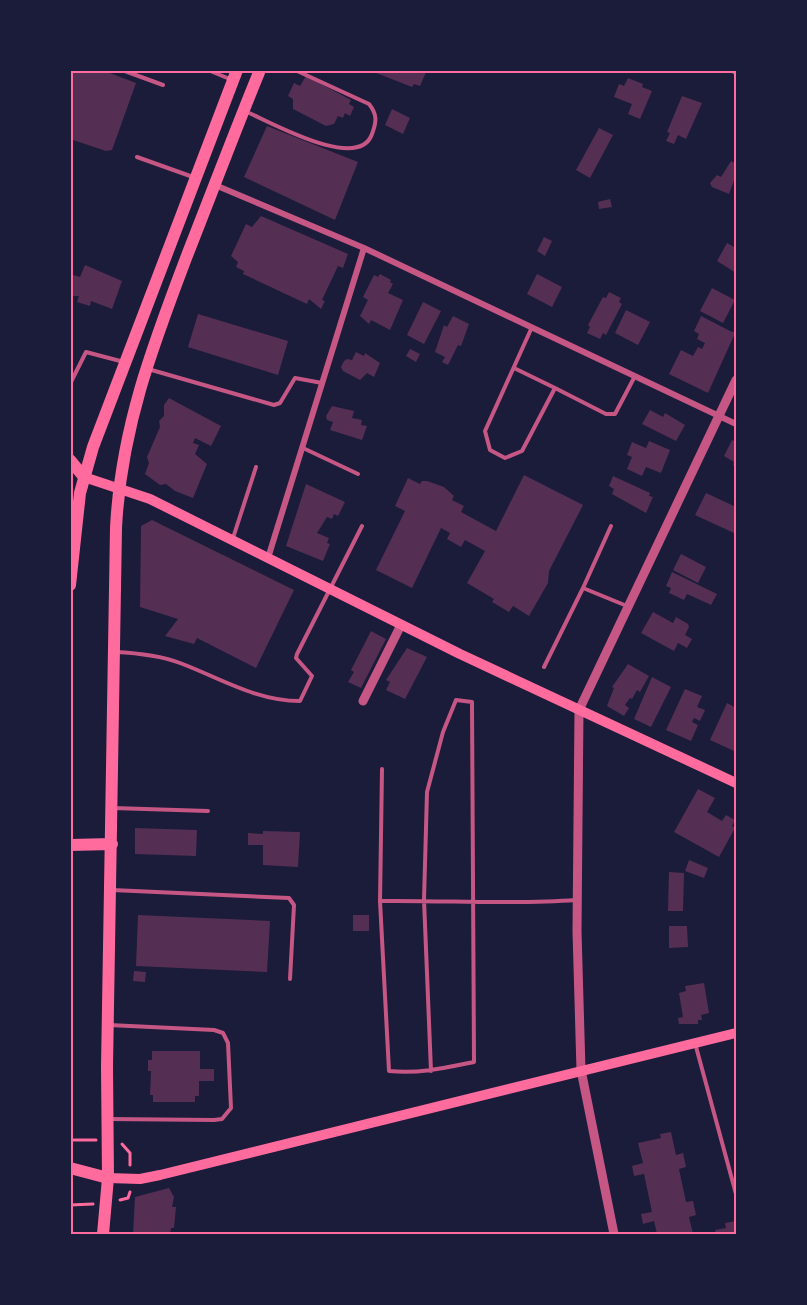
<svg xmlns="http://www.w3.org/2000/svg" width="807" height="1305" font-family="Cabin,sans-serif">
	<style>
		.building { fill: #542f53 }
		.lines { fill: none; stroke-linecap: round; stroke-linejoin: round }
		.path { stroke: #ff6b9d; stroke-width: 3 }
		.service { stroke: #c65784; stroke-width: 4 }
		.minor { stroke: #c65784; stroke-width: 6 }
		.tertiary { stroke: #c65784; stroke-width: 9 }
		.secondary { stroke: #ff6b9d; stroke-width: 10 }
		.primary { stroke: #ff6b9d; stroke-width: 12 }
		.neatline { fill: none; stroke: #ff6b9d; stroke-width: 2 }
	</style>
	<rect width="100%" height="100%" fill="#1b1b3a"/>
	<path class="building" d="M70 70H102L136 83 112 150 106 151 70 139Z
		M427 70 420 86 414 84 412 87 371 71Z
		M306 76 351 100 349 104 354 107 350 116 345 113 343 118 338 116 334 124 326 126 293 109V99L288 96 294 83 300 86Z
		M628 78 643 84 642 87 652 91 640 119 628 114 632 104 614 97 619 84 624 86Z
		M682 96 702 103 686 139 678 135 674 144 666 141 670 133 667 132Z
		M392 109 410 118 403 134 385 125Z
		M267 126 358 162 335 220 244 177Z
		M599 128 613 135 590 178 576 170Z
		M731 161 736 164V175L729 194 712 187 710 183 717 175 721 177Z
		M610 199 612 207 599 209 598 202Z
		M261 216 348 254 343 268 338 266 322 300 325 301 321 309 309 299 307 304 243 274 244 271 236 267 238 262 231 256 246 224 252 227Z
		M544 237 552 241 545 256 537 251Z
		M727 243 736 248V273L717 261Z
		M85 265 122 281 112 309 91 301 90 306 77 302 79 296H70V274L80 277Z
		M380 274 391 280 390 282 393 284 388 293 403 300 390 330 371 320 369 324 360 316 368 300 363 297 374 275 378 277Z
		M537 274 562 287 552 307 527 294Z
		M712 288 735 300 723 323 700 311Z
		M609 292 621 298 619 302 622 304 606 335 603 333 600 339 587 333 590 327 588 325 603 297 606 298Z
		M423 302 441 311 424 344 407 335Z
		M626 310 650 322 638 345 615 333Z
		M198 314 288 341 278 375 188 347Z
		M453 316 469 324 461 346 458 345 448 365 442 362 445 357 435 352 444 325 447 327Z
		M701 316 732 332 736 331 708 393 669 374 681 350 693 356 698 347 702 349 705 343 697 339 699 334 694 331Z
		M410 349 420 354 416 362 406 356Z
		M356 352 364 356 365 353 380 363 374 377 367 373 360 380 343 371 341 367 344 361 347 359 352 360Z
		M169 398 221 426 211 446 195 438 193 443 199 445 195 454 207 464 193 498 175 491 166 484 160 485 145 474 149 463 147 457 160 427 159 421 164 416V405Z
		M332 406 354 411 352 418 362 420 361 425 367 426 362 440 330 430 333 422 327 420 326 416Z
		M650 410 663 417 665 413 685 425 676 441 642 424Z
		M732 440 736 442V467L733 465 734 462 724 456Z
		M649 441 670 450 661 473 646 467 642 476 627 469 632 457 627 455 632 442 646 448Z
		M524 475 583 505 549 571 548 583 529 616 513 606 509 612 492 602 494 599 467 583 485 551 465 540 461 547 447 539 450 533 441 528 412 588 376 570 405 511 395 506 408 478 420 484 422 481H427L444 487 454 496 452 500 464 506 461 512 496 531Z
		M613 476 650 493 649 496 653 497 646 513 612 494 614 489 609 486Z
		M306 484 345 502 338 516 334 514 332 519 327 517 317 533 329 538 327 543 330 544 323 561 286 546Z
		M706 493 736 507V534L695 515Z
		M152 520 294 590 256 668 197 638 194 644 165 636 178 619 140 607 141 526Z
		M681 554 706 567 698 583 673 570Z
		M672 572 717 594 711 605 687 594 684 600 669 593 671 588 666 586Z
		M653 612 673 623 676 617 688 624 689 627 685 635 692 639 687 648 678 643 674 651 641 633Z
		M371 631 386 639 361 688 348 682 354 672 351 670Z
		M407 648 427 657 405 699 386 690 390 682 386 680Z
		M628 664 649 676 640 692 637 690 632 699 630 698 625 705 629 708 624 716 607 706 614 688 612 687Z
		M652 677 671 687 651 727 634 719Z
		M685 689 702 696 697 707 705 710 700 721 694 718 692 722 698 725 691 741 666 730Z
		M727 703 736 708V744L734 751 710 740Z
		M698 789 715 798 707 812 722 821 726 815 735 820 732 826 735 828 719 857 674 832Z
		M135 828 197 830 196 856 135 854Z
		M263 831 300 832 298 867 263 865V845H248V833L263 834Z
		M689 860 708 868 704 878 685 871Z
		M669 872 684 873 683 911H668Z
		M138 915 270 921 267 972 136 966Z
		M353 915H369V931H353Z
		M669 926H687L688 947 669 948Z
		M134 971 146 972 145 982 133 981Z
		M704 983 709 1013 701 1015 702 1020H698V1024H679L678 1018 683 1017 679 993 686 991 685 986Z
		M152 1051H200V1069H214V1081H199V1096H195V1102H153V1095H150L151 1071H148V1060H152Z
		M671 1132 676 1155 683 1153 686 1167 679 1169 686 1202 693 1201 696 1215 689 1217 693 1234H657L654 1221 643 1224 641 1214 652 1212 644 1174 634 1176 632 1166 643 1163 638 1143 661 1138 660 1134Z
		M169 1188 174 1197 172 1207H176L174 1228H171L170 1234H133L135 1197Z
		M736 1221V1234H716L715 1230 726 1228 725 1223Z"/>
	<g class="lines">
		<path class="path" d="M70 1140H96
			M122 1144 130 1153V1165
			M120 1200 128 1198 130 1192
			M70 1205 93 1204"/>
		<path class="service" d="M122 70 163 85
			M208 70 232 80
			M247 112C272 123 359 172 372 134 377 121 377 114 369 104L295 70
			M137 157 193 177
			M514 368 555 388 522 451 505 458 490 450 485 431 532 327
			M148 369 274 405 280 403 295 378 322 383
			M70 384 86 352 124 362
			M555 388 606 414H615L635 376
			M303 448 358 474
			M233 538 256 467
			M583 588 611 526
			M115 652C137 653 159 655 180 663 220 678 256 701 300 701L312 676 296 658 297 654 362 526
			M544 667 583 588 627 606
			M113 808 208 811
			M112 890 289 898 294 905 290 979
			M380 901 382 769
			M695 1043 736 1194
			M431 1071 424 900 427 792 443 732 456 700 472 702 474 1062C445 1068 419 1074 389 1071L380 901C445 900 511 905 576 900
			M108 1119 214 1120 222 1119 231 1108 228 1043 223 1033 214 1030 109 1025"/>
		<path class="minor" d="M733 70 736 72
			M215 185 364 248 736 424
			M268 558 364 248"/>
		<path class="tertiary" d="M363 701 401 625
			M614 1234 581 1070 577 931 579 710 736 380"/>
		<path class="secondary" d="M84 477 150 499 460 654 736 783
			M108 1178 140 1179 160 1175 736 1033"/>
		<path class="primary" d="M70 460 84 477
			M70 585 80 493 93 447 237 70
			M70 845 112 844
			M70 1168 108 1178
			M103 1234 108 1178 107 1067 116 528C121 428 153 345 188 253 212 192 235 131 260 70"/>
	</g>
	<rect width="807" height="1305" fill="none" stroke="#1b1b3a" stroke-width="144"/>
	<rect x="72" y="72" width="663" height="1161" class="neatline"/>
</svg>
